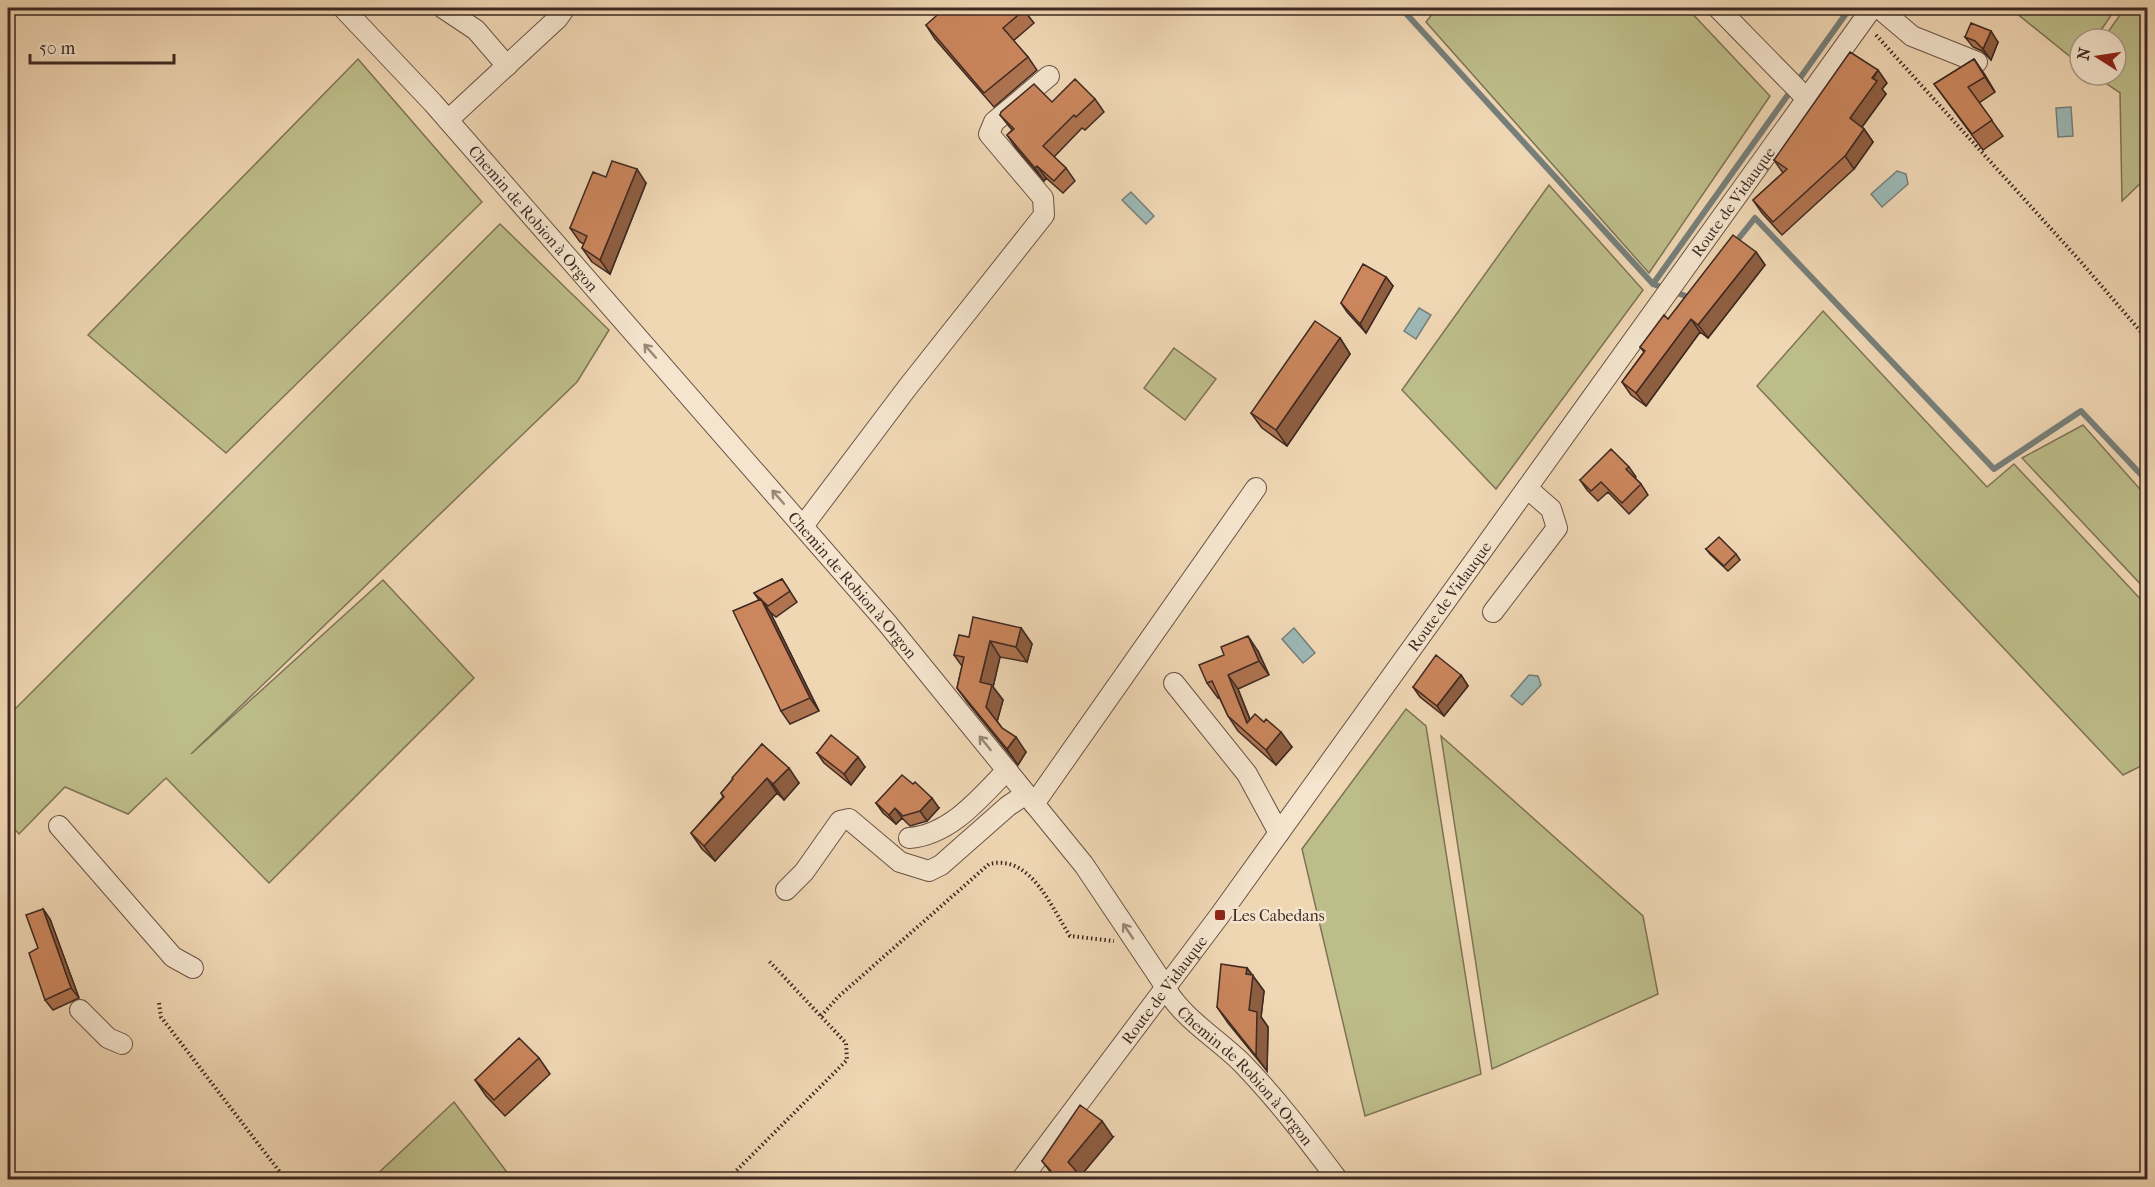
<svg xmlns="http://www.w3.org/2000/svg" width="2155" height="1187" font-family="'IM FELL French Canon',serif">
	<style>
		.green { fill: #bdbd8a; stroke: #7e7356; stroke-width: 1.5 }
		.water { fill: #9cb8b5; stroke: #767f7a; stroke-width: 1.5 }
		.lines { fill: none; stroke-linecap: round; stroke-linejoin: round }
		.stream { stroke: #767f7a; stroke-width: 6 }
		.minor-casing { stroke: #6a5446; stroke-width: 22 }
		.path { stroke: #3e2922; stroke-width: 4; stroke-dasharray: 1.5 3; stroke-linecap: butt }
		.minor { stroke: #f5e5ce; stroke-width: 20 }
		.wall { fill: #af7350; stroke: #3e2922; stroke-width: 1.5 }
		.shaded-wall { fill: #8e5e41; stroke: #3e2922; stroke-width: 1.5 }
		.building { fill: #cb865d; stroke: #3e2922; stroke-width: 1.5 }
		.oneway { stroke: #9a8778 }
		.poi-dot { fill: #8f2418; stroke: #f5e5ce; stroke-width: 2 }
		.labels { text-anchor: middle; stroke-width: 5; stroke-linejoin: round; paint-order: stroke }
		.street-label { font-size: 16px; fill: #3e2922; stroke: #f5e5ce }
		.poi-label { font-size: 16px; fill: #3e2922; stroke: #f5e5ce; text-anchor: start }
	</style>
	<rect width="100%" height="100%" fill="#f0d7b4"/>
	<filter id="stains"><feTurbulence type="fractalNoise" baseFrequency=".00333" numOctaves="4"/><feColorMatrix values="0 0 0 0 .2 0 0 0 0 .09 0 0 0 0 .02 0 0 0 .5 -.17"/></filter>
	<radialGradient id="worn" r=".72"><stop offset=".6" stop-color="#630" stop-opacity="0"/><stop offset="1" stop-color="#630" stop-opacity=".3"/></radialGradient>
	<path class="green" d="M1437 8H1687L1770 96 1649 273 1426 22Z
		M2010 8H2116L2095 39H2080L2078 63Z
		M2125 8H2147L2148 176 2122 201 2120 93 2094 75H2116V39H2103Z
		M358 59 482 202 226 453 88 335Z
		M1549 185 1643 290 1496 489 1402 390Z
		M500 224 609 330 577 382 191 754 383 580 474 678 269 883 166 778 128 814 65 787 19 834 8 822V716Z
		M1823 311 1987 487 2014 464 2147 606V763L2123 775 1757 386Z
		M1174 348 1216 379 1185 420 1144 388Z
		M2083 425 2147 497V591L2022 458Z
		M1406 709 1426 726 1481 1074 1365 1116 1302 849Z
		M1441 736 1643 916 1658 994 1492 1069Z
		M454 1102 512 1179H372Z"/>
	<path class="water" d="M2071 107 2073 136 2058 137 2056 108Z
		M1897 171 1906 174 1908 184 1882 207 1871 194Z
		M1131 192 1154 216 1146 224 1122 200Z
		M1419 308 1431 315 1416 339 1404 331Z
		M1294 628 1315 653 1303 663 1282 639Z
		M1529 675 1538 676 1541 685 1522 705 1511 696Z"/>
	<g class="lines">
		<path class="stream" d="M1401 8 1653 284 1691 298
			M1735 243 1755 218 1994 469 2081 411 2148 482
			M1653 284 1850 8"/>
		<g class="minor-casing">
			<g id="minor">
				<path id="s1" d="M343 8 433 103 887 623 1084 865 1161 980C1178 1016 1213 1035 1241 1062 1277 1099 1307 1139 1338 1180"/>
				<path d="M443 8 476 30 507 66"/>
				<path d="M1718 8 1807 99"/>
				<path d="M1879 8 1912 36 1977 62"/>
				<path d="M448 120 557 19 565 8"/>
				<path d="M803 526 907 388 1044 215 1043 198 989 134 994 122 1049 76"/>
				<path d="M1493 612 1557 528 1551 509 1527 488"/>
				<path d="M1174 683 1247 774 1279 833"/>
				<path d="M1034 804 1256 488"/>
				<path d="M59 826 173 957 193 968"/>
				<path d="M909 838C950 835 980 798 1007 770"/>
				<path d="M786 890 804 872 840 821 849 819 900 862 929 871 941 865 1008 806 1026 794"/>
				<path d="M80 1010 108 1038 122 1044"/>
				<path id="s2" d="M1021 1180 1220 915 1872 8"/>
			</g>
		</g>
		<path class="path" d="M1876 35 2081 262 2148 340
			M159 1003 161 1017 286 1180
			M821 1016 838 997 989 864C1031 854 1051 907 1070 936L1114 941
			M727 1180 847 1060 846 1043 769 961"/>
		<use href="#minor" class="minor"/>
	</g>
	<path class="wall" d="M1022 8 1034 23 1013 41 1028 57 1037 70 994 107 935 39 926 25Z
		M1965 37 1998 42 1991 60 1982 51 1973 47Z
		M1974 59 1995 92 1979 103 2003 136 1983 150 1934 84Z
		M1887 83 1882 89 1886 94 1862 127 1864 129 1873 142 1854 169 1782 235 1762 213 1753 200 1783 173 1774 160Z
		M1095 99 1104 112 1085 130 1082 128 1054 157 1066 168 1075 181 1063 193 1046 178 1044 181 1016 148 1007 135 1012 130 1000 115 1052 102Z
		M606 177 646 183 610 274 592 262 582 248 584 244 580 242 570 228Z
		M1756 252 1765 265 1708 338 1700 332 1646 406 1631 395 1622 382 1644 352 1640 347 1668 319Z
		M1386 277 1393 286 1366 333 1347 312 1341 303Z
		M1340 338 1350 354 1287 446 1262 428 1251 413Z
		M1629 467 1636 477 1635 478 1641 484 1648 495 1629 514 1608 492 1598 501 1587 490 1580 480Z
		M1706 549 1736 554 1740 560 1728 571 1710 554Z
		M782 579 797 602 776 617 770 612 819 711 790 724 781 711 759 600 754 593Z
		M1021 628 1032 644 1027 662 1000 657 993 687 1003 700 997 721 1002 728 1026 752 1018 765 968 703 957 688 962 666 954 655 969 637Z
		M1258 651 1269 675 1238 689 1250 719 1292 747 1276 765 1238 731 1228 716 1219 697 1218 698 1207 683Z
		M1461 675 1468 686 1444 716 1420 697 1413 687Z
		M762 744 799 783 784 800 777 793 715 861 702 849 691 833 723 797 721 793Z
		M817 753 865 767 851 785 824 763Z
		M876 803 939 808 927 821 910 826 902 818 896 824 883 813Z
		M43 909 50 919 79 998 53 1010 45 1000 38 948Z
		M1247 968 1264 991 1261 1017 1268 1027 1267 1071 1228 1023 1217 1007Z
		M539 1058 550 1074 505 1116 486 1096 475 1080Z
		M1113 1137 1080 1176 1083 1179H1056L1042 1161Z"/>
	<path class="shaded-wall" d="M1991 31 1998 42 1991 60 1983 49Z
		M1974 59 1985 75 1995 92 1985 77Z
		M1878 70 1887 83 1882 89 1886 94 1859 131 1850 118Z
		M1864 129 1873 142 1854 169 1845 156Z
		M1037 166 1046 178 1044 181 1035 168Z
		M637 169 646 183 610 274 600 260Z
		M1756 252 1765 265 1708 338 1698 325Z
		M1386 277 1393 286 1366 333 1360 324Z
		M1691 319 1700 332 1646 406 1636 393Z
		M1340 338 1350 354 1287 446 1276 430Z
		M761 599 770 612 819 711 810 698Z
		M1021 628 1032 644 1027 662 1016 647Z
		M1248 636 1258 651 1269 675 1259 661Z
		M990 641 1000 657 993 687 1003 700 997 722 986 707 980 682Z
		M1228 675 1238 689 1257 738 1247 723Z
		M1461 675 1468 686 1444 716 1437 706Z
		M1281 732 1292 747 1276 765 1266 750Z
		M1016 737 1026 752 1018 765 1007 749Z
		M858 757 865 767 851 785 844 774Z
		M789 768 799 783 784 800 773 784Z
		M767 778 777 793 715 861 704 846Z
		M932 798 939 808 927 821 920 811Z
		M895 808 902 818 896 824 889 815Z
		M43 909 50 919 79 998 71 988Z
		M1247 968 1264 991 1261 1017 1268 1027 1267 1071 1256 1056 1249 1010 1246 974Z
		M1102 1121 1113 1137 1079 1178 1068 1162Z"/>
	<path class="building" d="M945 8H1022L1024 10 1003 28 1028 57 984 93 926 25Z
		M1971 23 1991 31 1983 49 1975 41 1965 37Z
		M1850 52 1878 70 1872 78 1877 81 1850 118 1864 129 1845 156 1773 222 1753 200 1787 169 1774 160Z
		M1974 59 1985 77 1968 87 1992 120 1972 134 1934 84Z
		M1075 79 1095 99 1076 117 1074 115 1043 146 1066 168 1054 181 1037 166 1035 168 1007 135 1014 129 1000 115 1001 112 1034 84 1052 102Z
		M612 161 637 169 600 260 582 248 587 236 570 228 593 172 606 177Z
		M1733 235 1756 252 1698 325 1691 319 1636 393 1622 382 1645 351 1640 347 1664 315 1668 319Z
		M1363 264 1386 277 1360 324 1341 303Z
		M1315 321 1340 338 1276 430 1251 413Z
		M1611 449 1629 467 1626 469 1641 484 1622 503 1601 482 1591 491 1580 480Z
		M1719 537 1736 554 1724 566 1706 549Z
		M782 579 790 591 768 606 754 593Z
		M761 599 810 698 781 711 733 611Z
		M973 617 1021 628 1016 647 990 641 980 682 992 685 986 707 1002 728 1016 737 1007 749 957 688 964 657 954 655 959 635 969 637Z
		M1248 636 1259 661 1228 675 1247 723 1255 714 1264 722 1266 719 1281 732 1266 750 1228 716 1212 681 1207 683 1199 665 1224 655 1221 647Z
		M1436 655 1461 675 1437 706 1413 687Z
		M831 735 858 757 844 774 817 753Z
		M762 744 789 768 773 784 767 778 704 846 691 833 724 797 721 793 733 779 732 778Z
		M902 775 913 784 915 782 932 798 920 811 903 816 895 808 889 815 876 803Z
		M43 909 71 988 45 1000 29 953 38 948 26 915Z
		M1221 964 1247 968 1246 974 1253 975 1249 1010 1257 1012 1256 1056 1217 1007Z
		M519 1038 539 1058 494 1100 475 1080Z
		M1080 1105 1102 1121 1068 1162 1083 1179H1058L1042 1161Z"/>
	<defs><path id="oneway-shaft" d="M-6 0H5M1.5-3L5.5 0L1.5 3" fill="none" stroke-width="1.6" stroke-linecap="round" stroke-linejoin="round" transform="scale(1.5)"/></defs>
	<g class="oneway">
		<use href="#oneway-shaft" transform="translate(650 351) rotate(-131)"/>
		<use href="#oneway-shaft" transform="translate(778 497) rotate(-131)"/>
		<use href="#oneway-shaft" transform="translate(985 743) rotate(-129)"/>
		<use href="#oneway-shaft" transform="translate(1128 931) rotate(-124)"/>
	</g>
	<rect class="poi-dot" x="1214" y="909" width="12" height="12" rx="3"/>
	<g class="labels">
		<g class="street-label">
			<text dy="6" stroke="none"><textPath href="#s2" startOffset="1210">Route de Vidauque</textPath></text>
			<text dy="6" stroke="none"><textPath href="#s1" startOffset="284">Chemin de Robion à Orgon</textPath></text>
			<text dy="6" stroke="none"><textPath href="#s1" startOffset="770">Chemin de Robion à Orgon</textPath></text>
			<text dy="6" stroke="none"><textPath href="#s2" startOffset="724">Route de Vidauque</textPath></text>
			<text dy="6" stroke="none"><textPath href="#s2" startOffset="238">Route de Vidauque</textPath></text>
			<text dy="6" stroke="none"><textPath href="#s1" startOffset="1400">Chemin de Robion à Orgon</textPath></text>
		</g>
		<g class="poi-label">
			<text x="1232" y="921">Les Cabedans</text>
		</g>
	</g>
	<rect width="2155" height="1187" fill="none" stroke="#f0d7b4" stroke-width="30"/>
	<rect x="9" y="9" width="2137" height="1169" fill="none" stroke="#3e2922" stroke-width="3"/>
	<rect x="15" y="15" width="2125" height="1157" fill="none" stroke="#3e2922" stroke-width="1.5"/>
	<g transform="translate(2098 57) rotate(282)"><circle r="28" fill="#f5e5ce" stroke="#ac9a89" stroke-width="1.5"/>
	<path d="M0-4.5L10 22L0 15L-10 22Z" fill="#8f2418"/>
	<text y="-9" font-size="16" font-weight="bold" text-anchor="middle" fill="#3e2922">N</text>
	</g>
	<path d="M30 54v9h144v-9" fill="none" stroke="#3e2922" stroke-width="3"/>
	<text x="39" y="54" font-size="18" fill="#3e2922" stroke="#f5e5ce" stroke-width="4.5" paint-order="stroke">50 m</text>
	<rect width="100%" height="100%" filter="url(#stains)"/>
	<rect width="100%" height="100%" fill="url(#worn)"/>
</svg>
